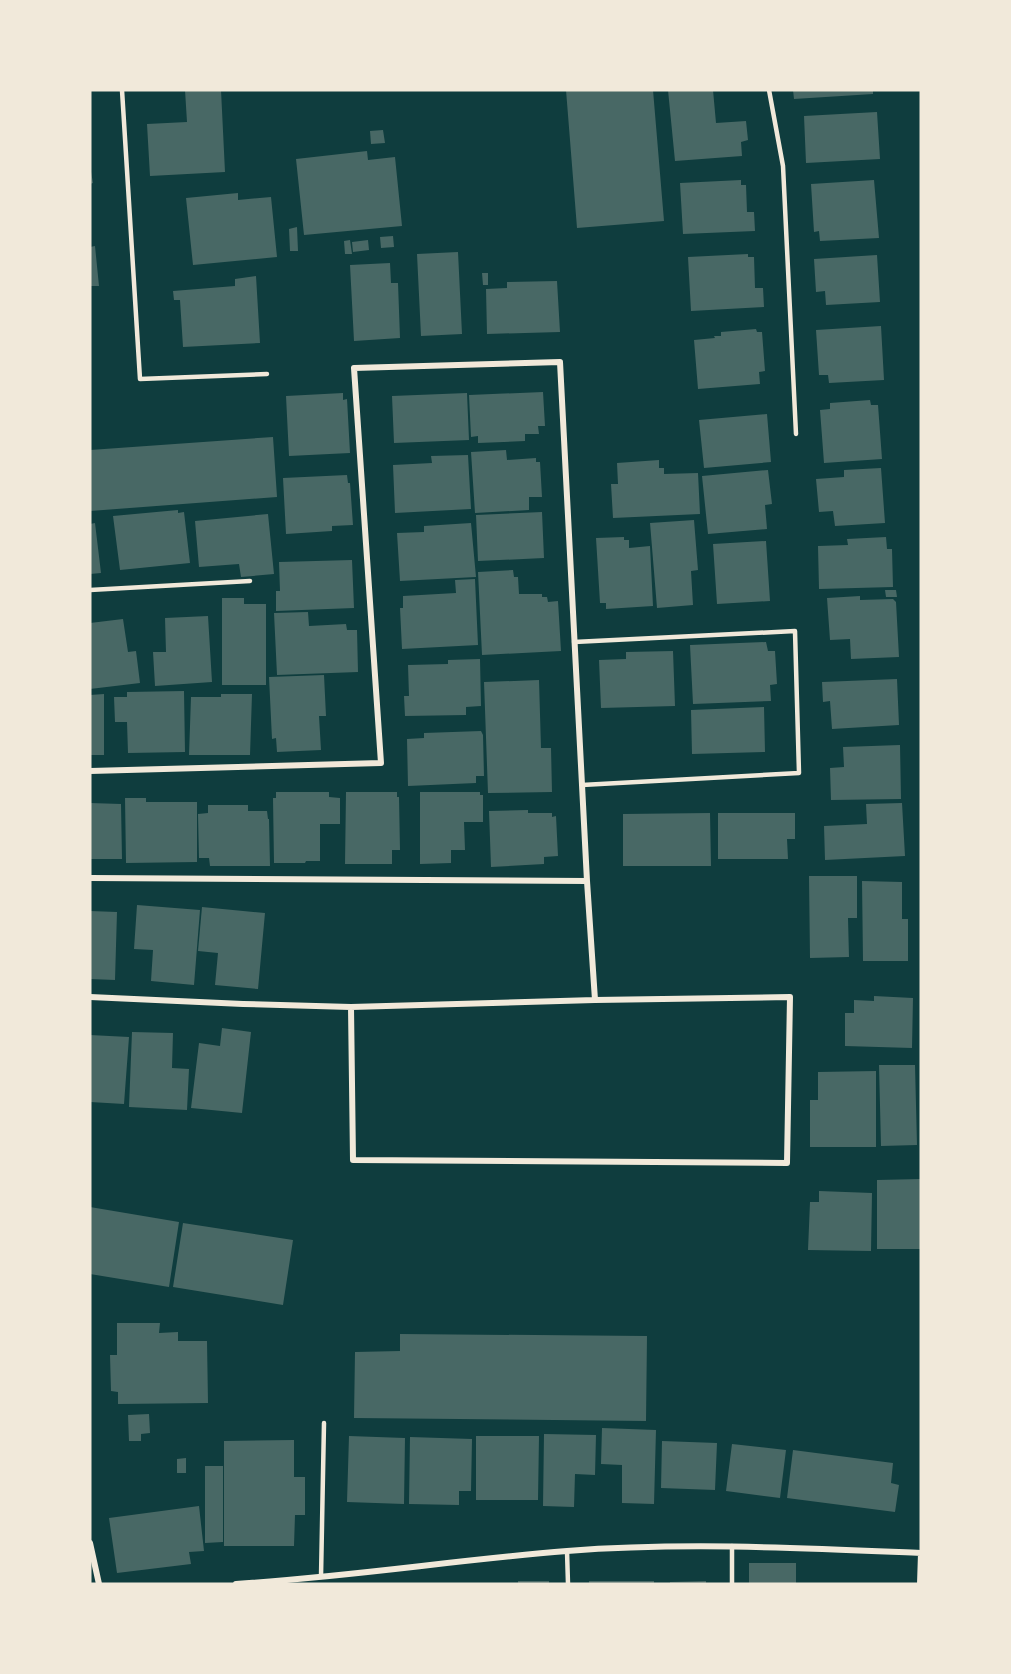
<svg xmlns="http://www.w3.org/2000/svg" width="1011" height="1674" font-family="'Varela Round',sans-serif">
	<style>
		.building { fill: #486865 }
		.lines { fill: none; stroke-linecap: round; stroke-linejoin: round }
		.service { stroke: #f1e9da; stroke-width: 4.5 }
		.minor { stroke: #f1e9da; stroke-width: 6 }
	</style>
	<rect width="100%" height="100%" fill="#0f3d3e"/>
	<path class="building" d="M185 90H221L225 172 150 176 147 124 187 122Z
		M566 90H653L664 221 577 228Z
		M668 90H713L716 123 746 121 748 140 741 142 742 156 675 161Z
		M793 90H873V94L794 99Z
		M877 112 880 159 806 163 804 116Z
		M383 130 385 143 371 144 370 131Z
		M367 151 368 160 395 157 402 226 304 235 296 159Z
		M90 166 93 183 90 184Z
		M741 180V185H746L747 212H754L755 231 683 234 680 183Z
		M874 180 879 238 820 241 819 231 814 232 811 184Z
		M238 193V200L271 197 277 257 193 265 186 198Z
		M297 227 298 251H290L289 229Z
		M393 236 394 247 381 248 380 237Z
		M350 240 352 254H345L344 241Z
		M368 240 369 250 353 252 352 242Z
		M95 246 99 286H90V247Z
		M458 252 462 334 421 336 417 254Z
		M748 254V257H754L755 288H763L764 307 691 311 688 257Z
		M877 255 880 302 826 305 825 291 816 292 814 259Z
		M390 263 391 283H398L400 338 354 341 350 265Z
		M482 273H488V285H483Z
		M256 276 260 343 183 347 180 300H174L173 291 235 286V279Z
		M557 281 560 332 487 334 486 289 507 288V282Z
		M881 326 884 380 829 383 828 375H819L816 330Z
		M756 329 757 332H762L765 371 759 372 760 384 698 389 694 340 715 338 714 336H721V332Z
		M543 392 545 426H538L539 434H525V441L478 443V436L471 437 469 395Z
		M343 393V400L347 399 350 453 289 456 286 396Z
		M467 393 469 440 394 443 392 396Z
		M870 400 871 405H878L882 459 824 463 820 410 830 409V403Z
		M767 414 771 462 704 468 699 420Z
		M273 437 277 497 90 511V450Z
		M506 450 507 460 536 458V462H540L542 497H529V510L475 513 471 452Z
		M468 455 471 509 395 513 393 465 432 463 431 456Z
		M659 460V468H664V474L698 473 700 514 613 518 611 484H618L617 463Z
		M881 468 885 523 835 526 833 511 819 512 816 479 844 477V470Z
		M768 470 772 504 765 505 767 529 708 534 702 476Z
		M347 475 348 483H350L353 525 332 526V531L286 534 283 478Z
		M178 510V513L184 512 190 563 120 570 113 516Z
		M542 512 544 558 478 561 476 515Z
		M268 514 274 574 241 577 239 564 199 567 195 521Z
		M694 520 698 570 691 571 693 605 657 608 650 523Z
		M95 523 101 573 90 574V524Z
		M471 523 476 577 400 581 397 533 424 532V526Z
		M624 537V540H629V548L650 546 653 606 606 609V603H600L596 538Z
		M886 537 887 549H892L893 587 819 589 818 546 848 545 847 539Z
		M766 541 770 601 717 604 713 544Z
		M352 560 354 608 276 611V591H280L279 562Z
		M513 570 514 577H518L519 594H542V597H547L548 602 558 601 561 651 482 655 478 572Z
		M475 579 478 645 402 649 400 608H403V596L456 593 455 580Z
		M885 590H896L897 597H886Z
		M860 596V600L893 599 896 602 899 657 851 659 850 639 830 640 827 598Z
		M222 598H244V604H266V685H222Z
		M308 612 309 626 346 624 347 630H357L358 672 277 675 274 613Z
		M208 616 212 682 155 686 153 652H166L165 618Z
		M123 619 128 652 136 651 140 683 90 689V623Z
		M766 642 768 651H775L777 684 770 685 771 701 693 704 690 645Z
		M673 651 675 706 601 708 599 660 626 659V652Z
		M480 659 481 706 466 707V715L405 716 404 696H409L408 665 448 664V660Z
		M324 675 326 716H319L321 750 277 752 276 738 272 739 269 677Z
		M897 679 899 725 832 729 830 701 823 702 822 682Z
		M539 680 541 748H551L552 792 488 793 484 682Z
		M184 691 185 752 128 753 127 722H115L114 697H127V692Z
		M104 694V755H90V695Z
		M221 694H252L250 755H189L191 697H221Z
		M764 707 765 752 692 754 691 710Z
		M481 731 483 735 484 776H476V783L408 786 407 739 424 738V733Z
		M900 745 901 799 831 800 830 768 844 767 843 747Z
		M276 792H329V797L340 798V824H320V861H306L305 863H274L273 798H276Z
		M346 792H397V797H399L400 850H392V864H345Z
		M420 792H480V795H483V822H464L465 850H451V863L420 864Z
		M125 798H146V802H197V862L126 863Z
		M90 803 121 804 122 859H90Z
		M902 803 905 856 825 860 824 826 867 824 866 804Z
		M208 805H248V811H267L268 819H269L270 866H210L209 858H199L198 814 208 813Z
		M528 810V813H552V817L556 816 558 856 544 857V864L491 867 489 811Z
		M710 813 711 866H623V814Z
		M718 813H795V839H787L788 859H718Z
		M809 876H857V918H848L849 957 810 958Z
		M862 881 902 882V919H908V961H863Z
		M137 905 200 910 194 985 151 981 153 950 134 949Z
		M202 907 265 913 258 989 215 985 218 953 198 951Z
		M90 911 117 912 115 980 90 979Z
		M874 996 913 998 912 1048 845 1046V1013H854V1000L874 1001Z
		M222 1028 251 1032 242 1113 191 1108 199 1043 220 1046Z
		M132 1032 173 1033 172 1068 189 1069 187 1110 129 1107Z
		M90 1035 129 1037 124 1104 90 1102Z
		M879 1065H915L917 1145 881 1146Z
		M876 1071V1147H810V1100H818V1072Z
		M921 1179V1249H877V1180Z
		M819 1191 872 1193 871 1251 808 1250 810 1202H819Z
		M90 1207 179 1222 169 1287 90 1274Z
		M183 1223 293 1240 283 1305 173 1287Z
		M117 1323H160L159 1333 178 1332V1341H207L208 1403 118 1404V1392L111 1391 110 1355H117Z
		M400 1334 647 1336 646 1421 354 1418 355 1352 400 1351Z
		M149 1414 150 1433 141 1434V1441H129L128 1415Z
		M602 1428 656 1430 654 1504 622 1503V1465L601 1464Z
		M544 1434 596 1435 595 1475 575 1474 574 1507 543 1506Z
		M349 1436 405 1438 404 1504 347 1502Z
		M476 1436H539L538 1500H476Z
		M410 1437 472 1439 471 1491H459V1505L409 1504Z
		M294 1440V1477H305V1515H295L294 1546H224V1441Z
		M662 1441 717 1443 715 1490 661 1488Z
		M732 1444 786 1450 780 1498 726 1491Z
		M793 1450 893 1463 891 1483 899 1485 895 1512 787 1498Z
		M186 1458V1473H177V1459Z
		M205 1466H223V1542L205 1543Z
		M199 1506 204 1551 189 1552 191 1564 117 1573 109 1518Z
		M749 1563H796V1584H749Z
		M518 1581H549V1584H518Z
		M589 1581H654V1584H589Z
		M706 1581V1584H670V1582Z"/>
	<g class="lines">
		<path class="service" d="M122 90 140 379 267 374
			M769 90 783 166 796 434
			M90 590 250 581
			M574 642 795 631 799 773 582 785
			M567 1551 568 1584
			M321 1577 324 1423
			M732 1584V1546"/>
		<path class="minor" d="M90 771 381 763 354 368 560 362 587 881 90 878
			M90 997 243 1004 351 1007 595 1000 587 881
			M351 1007 353 1160 787 1163 790 997 595 1000
			M90 1543 99 1584
			M236 1584C347 1577 456 1560 567 1551 685 1542 803 1548 921 1553
			M920 1584 921 1553"/>
	</g>
	<rect width="1011" height="1674" fill="none" stroke="#f1e9da" stroke-width="183"/>
</svg>
